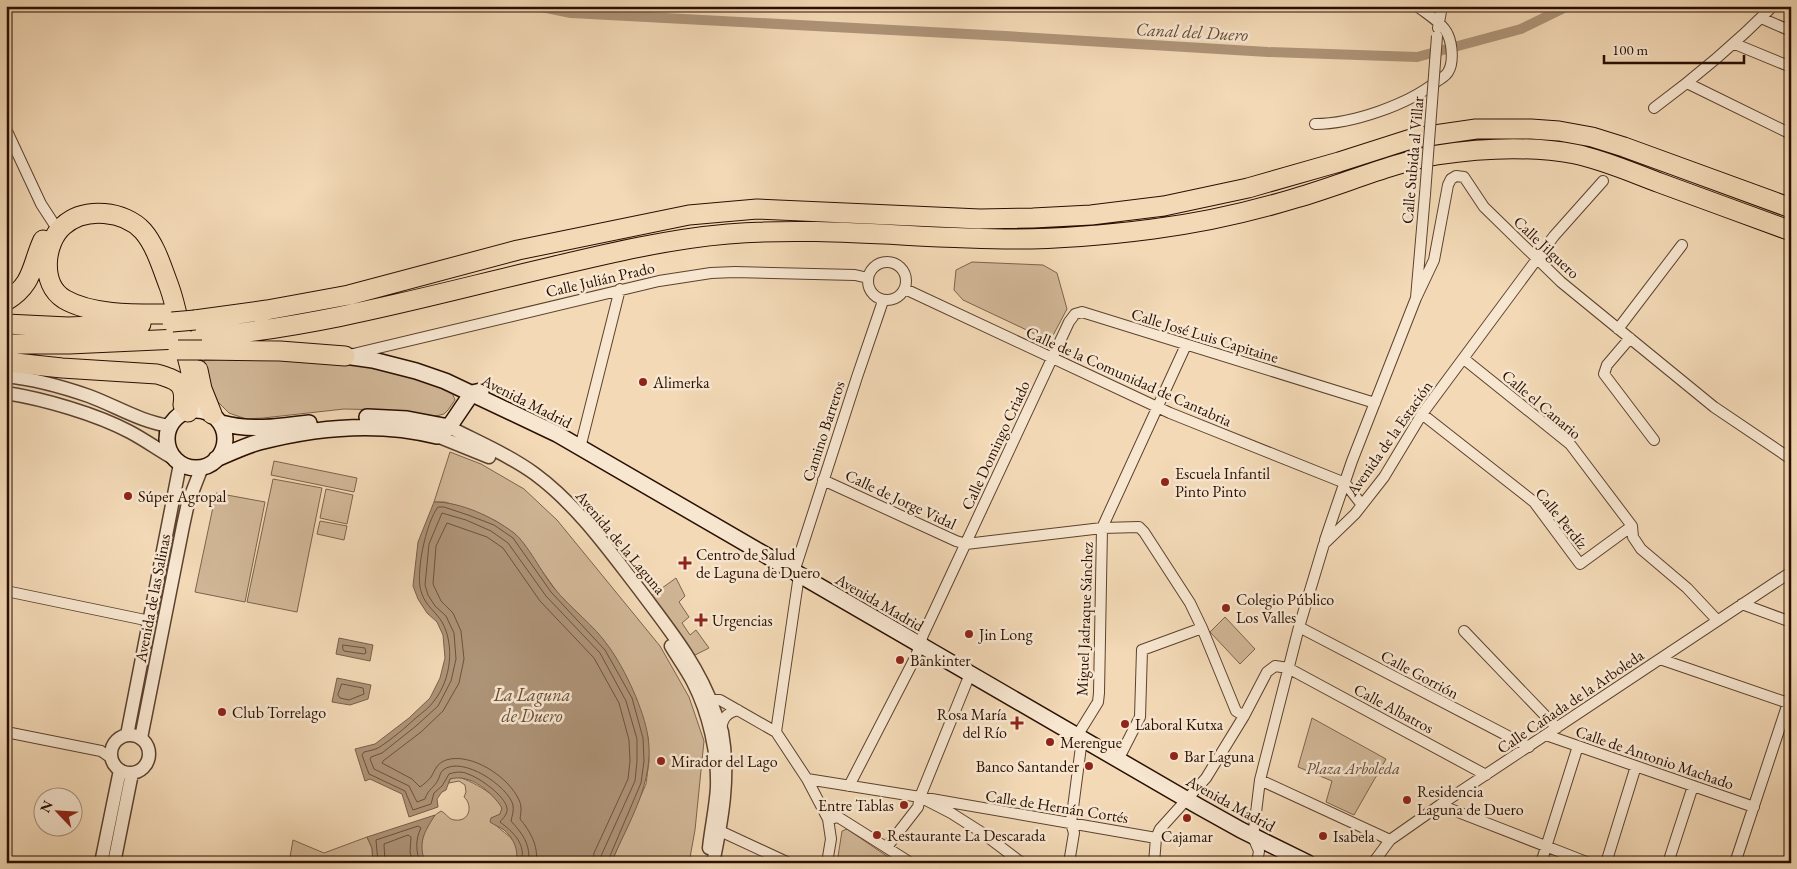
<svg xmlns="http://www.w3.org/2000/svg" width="1797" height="869" font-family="'EB Garamond',serif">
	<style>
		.green { fill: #d1b797; stroke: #7d634c }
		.water { fill: #ae9478; stroke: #795f48 }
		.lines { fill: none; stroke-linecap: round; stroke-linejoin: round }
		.shore { stroke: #6c523c; stroke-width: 1 }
		.canal { stroke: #ae9478; stroke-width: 10 }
		.minor-casing { stroke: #5c422e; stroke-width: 12 }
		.tertiary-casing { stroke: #5c422e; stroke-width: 15 }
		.secondary-casing { stroke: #290f00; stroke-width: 18 }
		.motorway-casing { stroke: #290f00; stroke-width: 21 }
		.minor { stroke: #f7e6d0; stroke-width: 10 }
		.tertiary { stroke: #f7e6d0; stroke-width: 12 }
		.secondary { stroke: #f7e6d0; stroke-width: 15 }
		.motorway { stroke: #f3d9b6; stroke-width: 19 }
		.minor-bridge-casing { stroke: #5c422e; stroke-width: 12; stroke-linecap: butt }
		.motorway-bridge-casing { stroke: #290f00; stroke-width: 21; stroke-linecap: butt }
		.minor-bridge { stroke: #f7e6d0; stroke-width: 10 }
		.motorway-bridge { stroke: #f3d9b6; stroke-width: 19 }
		.poi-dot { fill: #8f2418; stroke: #f7e6d0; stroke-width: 2 }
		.labels { text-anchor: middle; stroke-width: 5; stroke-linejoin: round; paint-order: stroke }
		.street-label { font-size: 16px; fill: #290f00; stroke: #f7e6d0 }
		.poi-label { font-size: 16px; fill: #290f00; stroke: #f7e6d0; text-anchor: start }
		.park-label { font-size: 16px; font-style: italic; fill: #644a35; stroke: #f7e6d0 }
		.water-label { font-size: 18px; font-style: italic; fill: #654b36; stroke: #f7e6d0 }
	</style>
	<rect width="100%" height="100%" fill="#f3d9b6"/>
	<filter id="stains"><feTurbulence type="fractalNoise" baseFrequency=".004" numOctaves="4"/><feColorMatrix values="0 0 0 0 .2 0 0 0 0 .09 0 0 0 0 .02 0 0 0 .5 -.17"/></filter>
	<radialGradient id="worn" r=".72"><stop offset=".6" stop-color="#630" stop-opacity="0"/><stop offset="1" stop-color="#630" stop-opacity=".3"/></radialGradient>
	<path class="green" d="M972 262 1043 265 1057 273 1067 309 1050 341 963 300 954 290 956 270Z
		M203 355 338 361 404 373 454 392 453 395 455 400 448 410 444 414 436 416 388 410 344 409 263 418 246 419 229 413 218 402 210 384Z
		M450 452 481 464 524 489 557 520 660 646 689 697 704 741 695 830 689 863H611L646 784 649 761 648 737 555 589 516 535 496 521 470 510 445 502H434Z
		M274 461 357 478 354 492 271 475Z
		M273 479 322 488 297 612 247 602Z
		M326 489 353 495 347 524 320 518Z
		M216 493 265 502 245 602 195 592Z
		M320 521 347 526 344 540 317 534Z
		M676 578 685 596 679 602 689 617 682 623 690 635 696 630 709 648 695 655 651 596Z
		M1225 617 1255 649 1240 664 1210 632Z
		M1312 718 1386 759 1354 815 1326 802 1332 781 1298 767Z
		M457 777C467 778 509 800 501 813 500 816 494 817 491 818 499 835 524 836 516 863H425C424 859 421 854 421 851 420 837 429 817 441 811 447 814 449 820 455 820 470 822 473 805 464 797L466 792 465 785 459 781 449 783 450 779Z
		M847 829 897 863H837L842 831Z
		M367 837 372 848 373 863H289L293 840 324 853Z"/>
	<path class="water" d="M434 502C461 502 493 517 514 533 527 543 543 575 554 588 571 609 594 625 609 647 625 669 644 710 648 737 655 782 628 823 611 863H516C519 851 514 838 504 830 500 827 494 825 490 822L491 818 500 814 502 808C492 792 470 773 450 779L446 790 442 792 437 799 438 807 409 817 402 794 370 779 365 781 355 749 375 744 409 718 430 698 440 678 445 658 443 635 437 622 427 613 418 599 413 586 418 542Z
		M339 638 373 645 370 661 336 654Z
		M337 678 371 685 368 699 350 705 332 702Z
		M435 815C424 833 418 841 425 863H373L372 848 367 837Z"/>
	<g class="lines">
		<path class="shore" d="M343 645 365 648 366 653 364 654 344 651 343 649Z
			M342 684 363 688 364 694 349 700 340 698 338 695Z
			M378 863 376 840 418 826 421 828C415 840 416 851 420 863
			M385 863 384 844 408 835 411 837 410 852 413 863
			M521 863C527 844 513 832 500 822 503 818 508 814 507 808 505 796 480 778 468 774 462 771 455 772 449 774L442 786 434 793 431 804 413 810 405 791 369 774 362 755 364 752C368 751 374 750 378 748 391 740 406 727 417 717 423 712 430 707 434 701 451 680 455 645 442 622 436 612 426 606 422 594 414 577 426 522 438 507H444L468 515 494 525 513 538 551 592 605 650 632 698 643 738 644 761 641 783 607 863
			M528 863C532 845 521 832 511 821 512 816 514 811 513 805 508 786 462 755 443 770 440 773 440 776 438 780 434 788 428 789 425 799L417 802 409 786 374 769 370 759 371 757 382 753 416 726 438 706 451 681 456 659 454 633 446 616 435 606 428 595 425 585 429 544 442 513 466 520 491 531 508 543 546 596 600 653 626 701 637 739V761L635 781 601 856 600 863
			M536 863C539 846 530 831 520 819 521 813 522 806 519 800 509 777 471 752 446 760 436 764 436 769 431 777 429 780 423 785 420 787L412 779 382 763 383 761 421 732 443 711 459 683 464 659 461 631 453 613 441 601 433 584 436 546 447 523 487 537 503 548 540 601 594 658 619 703 629 740 630 761 628 779 594 853 593 863"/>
		<path class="canal" d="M537 6 571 13 1005 36 1268 52 1417 57 1521 29 1568 6"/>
		<g class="minor-casing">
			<path id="minor" d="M1761 18 1791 31
				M1438 28 1442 6
				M1735 44 1791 67
				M1687 83 1791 134
				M1654 108C1696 77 1736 43 1773 6
				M1315 124C1352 124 1407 105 1436 82 1440 79 1446 76 1448 72 1454 63 1452 44 1448 35 1443 23 1427 14 1417 6
				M6 129 41 204 54 224
				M868 281a19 19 0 1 1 38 0a19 19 0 1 1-38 0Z
				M905 289 1170 413 1345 483 1362 505
				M1416 298 1434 260 1448 185 1451 179 1456 176 1464 177 1484 207 1561 282 1714 407 1791 459
				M1618 329 1682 245
				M1630 338 1607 365 1604 374 1654 440
				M353 354 659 281 711 273 735 272 855 275 868 278
				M1464 359 1570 444 1632 526
				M1422 414 1534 502 1580 564 1632 526
				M580 448 620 289
				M823 480 956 541 966 544 1102 528 1139 527 1144 532 1190 603 1202 628 1236 711 1244 716
				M1632 526 1633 537 1641 549 1687 588 1717 620
				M1325 540 1352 461 1416 298 1425 194
				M794 572 857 377 883 301
				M6 591 150 621
				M1742 604 1791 622
				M1299 627 1529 747
				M1464 631 1557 728
				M1660 659 1791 704
				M704 703 711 700H720L776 732 807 779 828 819 831 839 827 863
				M721 729C723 717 727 713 738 710
				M6 732 101 751 111 758
				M776 732 799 575
				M1546 735 1754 807
				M1077 736 1098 702 1099 693 1102 528 1186 345
				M1118 760 1140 717 1142 650 1202 628
				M807 779 920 797 951 813 981 832 1022 863
				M1260 780 1390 840
				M849 786 916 656 923 635 1069 322 1075 314 1082 312 1375 403
				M920 797 1156 838
				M1440 805 1589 863
				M828 819 838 817 911 863
				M720 831 789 863
				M887 847 918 807 920 797 970 674
				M1069 863 1074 833 1071 823 1082 739
				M1154 863 1156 838 1160 829 1206 778 1244 716 1267 672 1275 666 1288 668 1486 775
				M1257 863 1259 851 1253 837 1260 780 1299 627 1324 544 1355 514 1384 477 1422 414 1554 236 1603 181
				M1373 863 1390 840 1440 805 1791 572
				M1541 863 1578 746
				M1606 863 1636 766
				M1668 863 1693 786
				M1735 863 1788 703"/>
		</g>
		<g class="tertiary-casing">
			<path id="tertiary" d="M6 376C34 379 63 387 89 396 116 406 141 422 170 426
				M6 393C44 399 96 414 130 432 145 440 159 450 173 458
				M449 427C478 442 509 455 535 474 577 505 608 549 639 589 668 628 698 664 714 710 717 717 720 725 722 732 730 776 722 820 713 863
				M437 436 489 457
				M671 646C678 658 687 670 693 682 709 713 718 753 717 787 716 807 711 828 709 848
				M127 735 180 464
				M111 754a19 19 0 1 1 38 0a19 19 0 1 1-38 0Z
				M141 738 183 526 188 503 202 467
				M101 863 120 770
				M114 863 132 773"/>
		</g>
		<g class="secondary-casing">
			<path id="secondary" d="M345 356 373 360 416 371 445 381 557 434 1198 806 1241 830 1308 863
				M167 439a29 29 0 1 1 58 0a29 29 0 1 1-58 0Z
				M367 417 407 419 449 427
				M221 423C251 431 278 427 309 423
				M216 459C230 453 245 446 259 442 317 427 378 421 437 436L449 427 472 393 481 391"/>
		</g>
		<g class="motorway-casing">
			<path id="motorway" d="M6 301C34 284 31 266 43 240
				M172 314C140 314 93 316 64 299 40 284 44 243 63 226 85 206 125 211 143 231 156 246 162 268 169 286 176 305 179 325 184 345 187 358 193 373 192 386 191 395 189 403 188 412
				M195 320 267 310 349 295 518 250 689 215 757 209 980 219 1033 218 1091 215 1164 206 1248 188 1339 162 1414 138 1476 129H1531L1559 131 1592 137 1624 147 1791 208
				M6 324 68 327 141 324
				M199 337C318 328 435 294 551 267 610 253 669 239 728 234 823 226 919 239 1014 239 1060 239 1107 235 1153 229 1201 223 1250 212 1296 198 1342 185 1391 163 1437 155 1482 148 1531 146 1575 154 1604 160 1633 173 1660 183 1704 199 1747 215 1791 231
				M6 344H69L179 339
				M202 350 280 351 345 356
				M6 362 62 368 157 374C177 380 186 383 183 405
				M198 370 202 389 212 414"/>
		</g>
		<use href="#minor" class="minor"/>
		<use href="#tertiary" class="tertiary"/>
		<use href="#secondary" class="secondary"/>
		<use href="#motorway" class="motorway"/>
		<g class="minor-bridge-casing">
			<path id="minor-bridge" d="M1425 194 1437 36"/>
		</g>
		<g class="motorway-bridge-casing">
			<path id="motorway-bridge" d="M172 322 195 320
				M178 350H202"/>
		</g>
		<use href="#minor-bridge" class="minor-bridge"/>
		<use href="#motorway-bridge" class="motorway-bridge"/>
	</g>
	<g class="poi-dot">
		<circle cx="643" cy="382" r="5"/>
		<circle cx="1165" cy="482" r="5"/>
		<circle cx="128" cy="496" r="5"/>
		<path d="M682.5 555.5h5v5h5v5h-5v5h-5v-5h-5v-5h5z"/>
		<circle cx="1226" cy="608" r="5"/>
		<path d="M698.5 612.5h5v5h5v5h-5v5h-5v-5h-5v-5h5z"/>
		<circle cx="969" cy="634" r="5"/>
		<circle cx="900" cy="660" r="5"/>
		<circle cx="222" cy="712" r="5"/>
		<path d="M1014.5 715.5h5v5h5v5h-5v5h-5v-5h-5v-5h5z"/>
		<circle cx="1125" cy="724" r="5"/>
		<circle cx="1050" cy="742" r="5"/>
		<circle cx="1174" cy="756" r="5"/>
		<circle cx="661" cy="761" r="5"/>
		<circle cx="1089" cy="766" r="5"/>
		<circle cx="1407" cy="800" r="5"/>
		<circle cx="904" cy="805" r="5"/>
		<circle cx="1187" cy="818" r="5"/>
		<circle cx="877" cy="835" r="5"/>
		<circle cx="1323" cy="836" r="5"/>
	</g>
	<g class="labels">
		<g class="street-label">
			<text transform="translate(1412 160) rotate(-85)" y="6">Calle Subida al Villar</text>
			<text transform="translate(1547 247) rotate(43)" y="6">Calle Jilguero</text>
			<text transform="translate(600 279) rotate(-13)" y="6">Calle Julián Prado</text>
			<text transform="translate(1205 335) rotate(17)" y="6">Calle José Luis Capitaine</text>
			<text transform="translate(1129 376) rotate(24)" y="6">Calle de la Comunidad de Cantabria</text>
			<text transform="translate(527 401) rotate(27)" y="6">Avenida Madrid</text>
			<text transform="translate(1542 404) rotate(40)" y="6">Calle el Canario</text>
			<text transform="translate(823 431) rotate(-72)" y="6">Camino Barreros</text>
			<text transform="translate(1389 438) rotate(-55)" y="6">Avenida de la Estación</text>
			<text transform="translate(995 445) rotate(-65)" y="6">Calle Domingo Criado</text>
			<text transform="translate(901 499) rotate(25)" y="6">Calle de Jorge Vidal</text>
			<text transform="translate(1562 518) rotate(51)" y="6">Calle Perdíz</text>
			<text transform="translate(621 542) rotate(50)" y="6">Avenida de la Laguna</text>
			<text transform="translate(152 598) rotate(-79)" y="6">Avenida de las Salinas</text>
			<text transform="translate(880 602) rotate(30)" y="6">Avenida Madrid</text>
			<text transform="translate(1084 619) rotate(-88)" y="6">Miguel Jadraque Sánchez</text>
			<text transform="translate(1420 674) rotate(28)" y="6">Calle Gorrión</text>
			<text transform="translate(1570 701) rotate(-34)" y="6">Calle Cañada de la Arboleda</text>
			<text transform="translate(1394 708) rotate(28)" y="6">Calle Albatros</text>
			<text transform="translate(1655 757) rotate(19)" y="6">Calle de Antonio Machado</text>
			<text transform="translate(1231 803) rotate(29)" y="6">Avenida Madrid</text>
			<text transform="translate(1057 806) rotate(9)" y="6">Calle de Hernán Cortés</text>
		</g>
		<g class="poi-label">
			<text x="653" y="388">Alimerka</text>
			<text x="1175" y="479">Escuela Infantil<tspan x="1175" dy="18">Pinto Pinto</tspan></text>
			<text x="138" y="502">Súper Agropal</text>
			<text x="696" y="560">Centro de Salud<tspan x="696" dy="18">de Laguna de Duero</tspan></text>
			<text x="1236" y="605">Colegio Público<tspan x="1236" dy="18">Los Valles</tspan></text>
			<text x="712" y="626">Urgencias</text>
			<text x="979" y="640">Jin Long</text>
			<text x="910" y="666">Bankinter</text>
			<text x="232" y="718">Club Torrelago</text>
			<text x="1007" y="720" text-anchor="end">Rosa María<tspan x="1007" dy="18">del Río</tspan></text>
			<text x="1135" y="730">Laboral Kutxa</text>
			<text x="1060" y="748">Merengue</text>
			<text x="1184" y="762">Bar Laguna</text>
			<text x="671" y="767">Mirador del Lago</text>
			<text x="1079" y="772" text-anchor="end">Banco Santander</text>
			<text x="1417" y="797">Residencia<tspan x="1417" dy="18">Laguna de Duero</tspan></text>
			<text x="894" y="811" text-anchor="end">Entre Tablas</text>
			<text x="887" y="841">Restaurante La Descarada</text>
			<text x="1187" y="842" text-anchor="middle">Cajamar</text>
			<text x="1333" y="842">Isabela</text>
		</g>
		<g class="park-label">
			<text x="1353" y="774">Plaza Arboleda</text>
		</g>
		<g class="water-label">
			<text transform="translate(1192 32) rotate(3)" y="6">Canal del Duero</text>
			<text x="532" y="701">La Laguna<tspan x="532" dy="21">de Duero</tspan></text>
		</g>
	</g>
	<rect width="1797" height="869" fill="none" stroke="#f3d9b6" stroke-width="25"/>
	<rect x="8" y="8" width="1782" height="854" fill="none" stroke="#290f00" stroke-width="2.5"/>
	<rect x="12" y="12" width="1772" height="844" fill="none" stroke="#290f00"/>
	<g transform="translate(58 812) rotate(295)"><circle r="24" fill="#f7e6d0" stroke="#a5907d"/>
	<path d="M0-4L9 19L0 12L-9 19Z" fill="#8f2418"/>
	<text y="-8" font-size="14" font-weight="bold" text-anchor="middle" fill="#290f00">N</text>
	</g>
	<path d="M1604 55v8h140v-8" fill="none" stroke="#290f00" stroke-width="2.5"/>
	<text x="1612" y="55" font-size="15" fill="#290f00" stroke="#f7e6d0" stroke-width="4" paint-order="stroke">100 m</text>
	<rect width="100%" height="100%" filter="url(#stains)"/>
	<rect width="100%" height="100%" fill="url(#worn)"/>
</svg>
